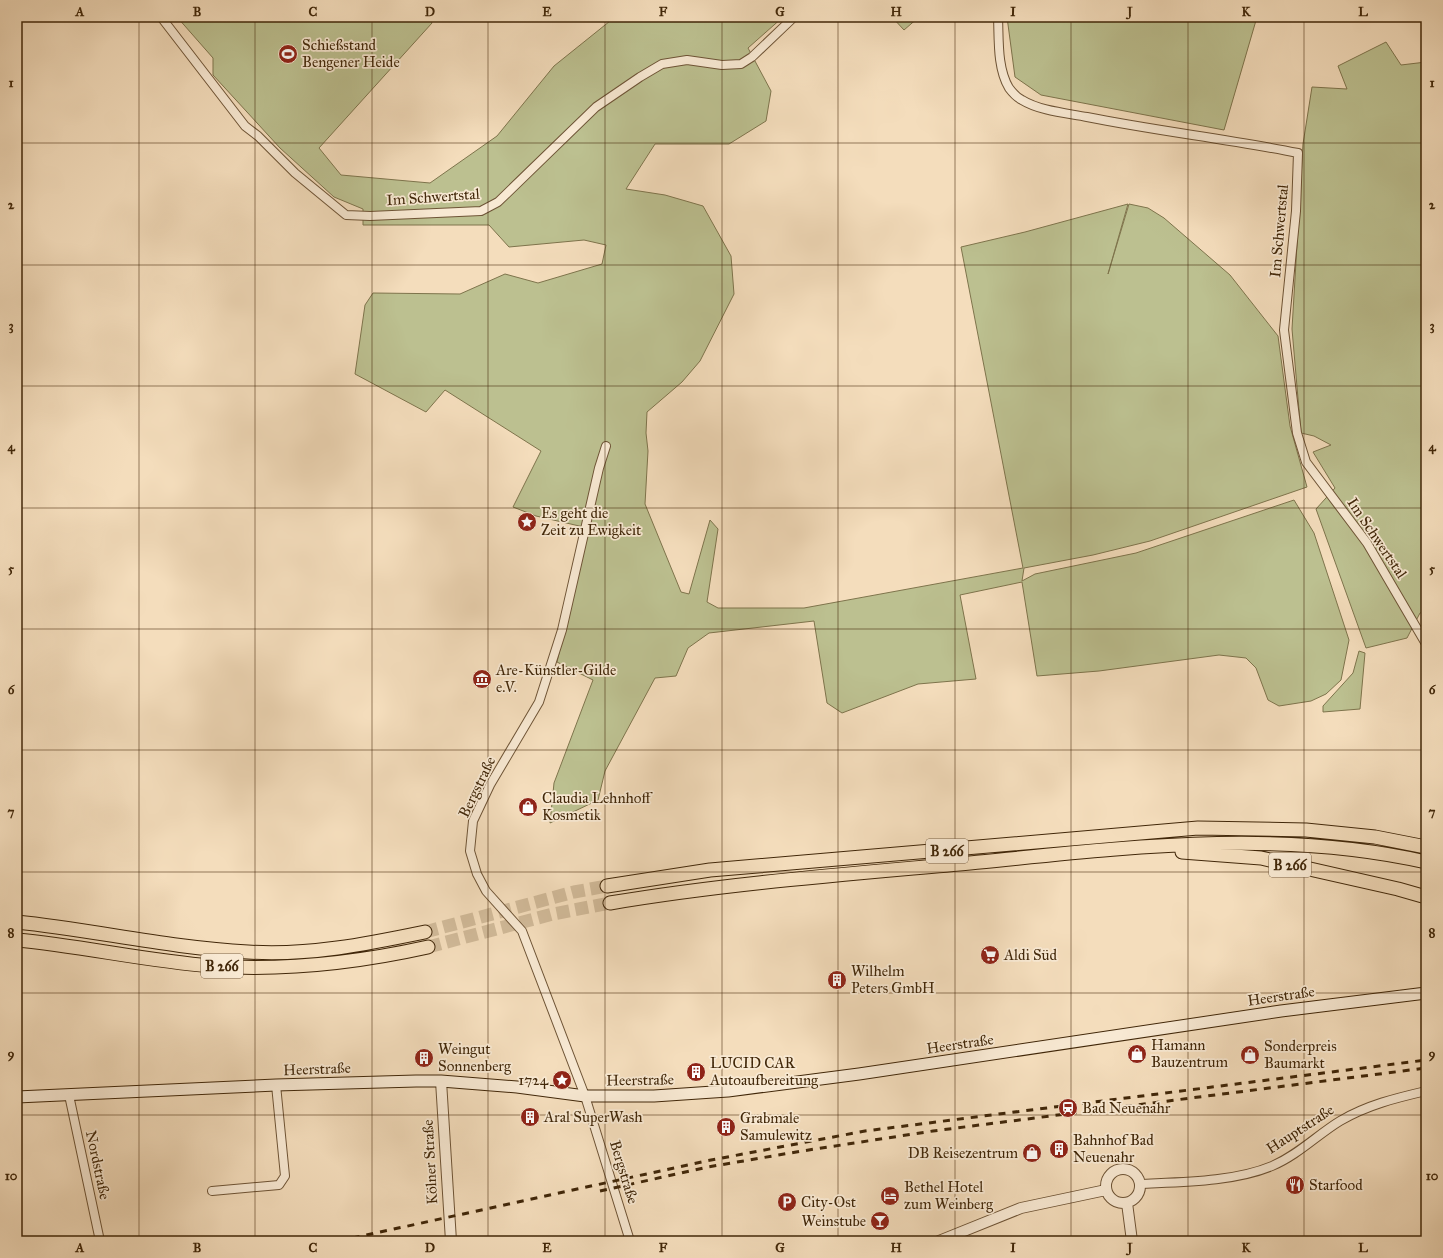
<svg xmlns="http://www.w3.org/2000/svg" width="1443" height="1258" font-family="'IM FELL Great Primer',serif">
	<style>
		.green { fill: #bcc090; stroke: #7e744c }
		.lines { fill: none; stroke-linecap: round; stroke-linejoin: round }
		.trunk-tunnel { stroke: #d0b998; stroke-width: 13; stroke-dasharray: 13 6; stroke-linecap: butt }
		.minor-casing { stroke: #6e5436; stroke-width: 10 }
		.tertiary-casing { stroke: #6e5436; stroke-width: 12 }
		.secondary-casing { stroke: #412709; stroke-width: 13 }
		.trunk-casing { stroke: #412709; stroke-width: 15 }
		.minor { stroke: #f8e9d3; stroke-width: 8 }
		.tertiary { stroke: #f8e9d3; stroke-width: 10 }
		.secondary { stroke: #f8e9d3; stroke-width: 11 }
		.trunk { stroke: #f4ddbc; stroke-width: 13 }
		.rail { stroke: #412709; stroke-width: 3; stroke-dasharray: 7 7; stroke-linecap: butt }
		.grid { fill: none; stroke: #412709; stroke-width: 1; stroke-opacity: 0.55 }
		.labels { text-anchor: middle; stroke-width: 3.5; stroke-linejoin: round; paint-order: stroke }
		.shield { fill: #f8e9d3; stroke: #786146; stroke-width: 1 }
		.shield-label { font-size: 14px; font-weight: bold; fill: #412709 }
		.poi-label { font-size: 15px; fill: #412709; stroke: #f8e9d3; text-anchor: start }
		.street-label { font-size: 15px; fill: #412709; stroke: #f8e9d3 }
		.neatline { fill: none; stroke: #412709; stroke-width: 1.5 }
		.grid-label { font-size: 13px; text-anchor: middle; font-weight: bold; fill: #412709 }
	</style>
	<rect width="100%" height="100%" fill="#f4ddbc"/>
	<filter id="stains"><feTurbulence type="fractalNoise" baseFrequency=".005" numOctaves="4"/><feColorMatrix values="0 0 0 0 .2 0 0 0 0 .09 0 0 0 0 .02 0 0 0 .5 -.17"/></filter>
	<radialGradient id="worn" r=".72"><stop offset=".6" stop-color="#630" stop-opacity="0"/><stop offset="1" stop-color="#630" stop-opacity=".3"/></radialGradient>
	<path class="green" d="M177 17H430L432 23 319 148 341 175 430 183 497 136 554 66 615 17H783L748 48 771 91 766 121 729 144H655L626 189 665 195 703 206 731 256 734 294 700 361 682 382 647 412 646 433 648 451 645 504 681 592 689 594 710 520 718 529 707 602 718 608H804L1023 568 961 247 1025 232 1128 204 1108 274 1129 204 1148 208 1164 218 1230 275 1278 336 1290 426 1307 487 1150 541 1093 555 1024 568 1022 581 1035 574 1136 553 1294 500 1314 533 1349 640 1341 680 1326 694 1311 701 1279 706 1268 700 1256 668 1246 658 1219 655 1099 671 1037 676 1022 582 960 595 976 679 918 684 842 713 827 703 814 621 709 633 688 648 676 676 655 678 605 771 598 800 550 823 554 783 593 680 557 662 588 528 536 516 513 507 541 451 445 390 426 412 355 374 365 305 373 293 460 294 505 274 538 283 602 264 606 245 584 240 509 247 489 225H363V209L334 197 280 148 213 75V58Z
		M892 17H919L904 30Z
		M1007 17H1257L1224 130 1041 95 1015 77Z
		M1386 42 1401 65 1426 62V611L1420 613 1407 638 1366 648 1316 509 1335 488 1313 452 1331 445 1314 436 1301 433 1292 329 1303 144 1312 87 1347 89 1338 66Z
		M1359 651 1365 653 1360 709 1323 712V706L1353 673Z"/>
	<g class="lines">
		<path class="trunk-tunnel" d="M425 932 574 892 607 886
			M428 947 553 914 610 903"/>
		<g class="minor-casing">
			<path id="minor" d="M161 17 245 126 258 136 295 173 346 215 370 216 481 211 498 202 596 107 640 77 662 64 687 60 722 65 741 64 752 57 794 17
				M998 17C999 39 997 68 1009 88 1012 92 1018 98 1022 100 1040 111 1066 113 1087 117 1157 131 1228 139 1298 153L1296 211 1284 330 1297 433 1306 462 1367 543 1426 644
				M606 446 599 468 562 630 539 702 490 785 473 821 470 851 477 874 486 891 522 931 585 1096 630 1241
				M69 1095 100 1241
				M1140 1184C1181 1182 1234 1182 1272 1166 1298 1155 1317 1135 1340 1121 1367 1105 1396 1098 1426 1091
				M212 1191 279 1185 285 1176 276 1085"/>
		</g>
		<g class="tertiary-casing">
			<path id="tertiary" d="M441 1081 451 1241
				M1106 1186a17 17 0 1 1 34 0a17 17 0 1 1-34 0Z
				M1127 1203 1132 1241
				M939 1241 1021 1208 1106 1190"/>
		</g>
		<g class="secondary-casing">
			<path id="secondary" d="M17 1097 276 1085 416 1081H441L517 1087 585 1096H654L728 1091 859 1074 1281 1011 1426 993"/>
		</g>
		<g class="trunk-casing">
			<path id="trunk" d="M1182 852 1261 858 1398 889 1426 897
				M607 886 710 870 1198 828 1306 830 1375 837 1426 847
				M610 903C729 883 850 874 970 863 1122 848 1276 828 1426 862
				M17 922C94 930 170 948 248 952 308 956 367 944 425 932
				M17 940C82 946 146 961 212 966 285 971 356 963 428 947"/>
		</g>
		<use href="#minor" class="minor"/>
		<use href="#tertiary" class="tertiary"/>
		<use href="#secondary" class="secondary"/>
		<use href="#trunk" class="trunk"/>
		<path class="rail" d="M600 1191 708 1167 802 1151 933 1131 1426 1068
			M339 1241 706 1161 865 1131 1426 1060"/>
	</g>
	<path class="grid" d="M139 17V1241M255 17V1241M372 17V1241M488 17V1241M605 17V1241M722 17V1241M838 17V1241M955 17V1241M1071 17V1241M1188 17V1241M1304 17V1241M17 143H1426M17 265H1426M17 386H1426M17 508H1426M17 629H1426M17 750H1426M17 872H1426M17 993H1426M17 1115H1426"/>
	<defs>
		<g id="stadium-disc" transform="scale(1)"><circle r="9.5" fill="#8f2418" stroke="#f8e9d3"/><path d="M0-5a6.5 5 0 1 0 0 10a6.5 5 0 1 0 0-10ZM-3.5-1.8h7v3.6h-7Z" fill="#fff"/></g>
		<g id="sight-disc" transform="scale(1)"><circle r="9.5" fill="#8f2418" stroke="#f8e9d3"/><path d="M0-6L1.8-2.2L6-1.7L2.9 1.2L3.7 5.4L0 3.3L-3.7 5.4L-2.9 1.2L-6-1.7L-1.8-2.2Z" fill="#fff"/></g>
		<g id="museum-disc" transform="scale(1)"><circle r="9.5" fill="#8f2418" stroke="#f8e9d3"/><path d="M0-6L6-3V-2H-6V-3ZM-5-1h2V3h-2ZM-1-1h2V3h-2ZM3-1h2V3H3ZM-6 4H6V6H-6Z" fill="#fff"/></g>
		<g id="shop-disc" transform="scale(1)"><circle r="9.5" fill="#8f2418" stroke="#f8e9d3"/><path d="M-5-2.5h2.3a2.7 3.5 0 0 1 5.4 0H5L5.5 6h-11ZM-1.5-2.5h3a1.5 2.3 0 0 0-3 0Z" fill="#fff"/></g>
		<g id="supermarket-disc" transform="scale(1)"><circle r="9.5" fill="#8f2418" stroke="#f8e9d3"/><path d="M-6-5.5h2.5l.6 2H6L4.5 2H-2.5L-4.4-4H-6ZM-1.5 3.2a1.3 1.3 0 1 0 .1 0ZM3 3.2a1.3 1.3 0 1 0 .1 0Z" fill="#fff"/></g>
		<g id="building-disc" transform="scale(1)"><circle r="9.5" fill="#8f2418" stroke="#f8e9d3"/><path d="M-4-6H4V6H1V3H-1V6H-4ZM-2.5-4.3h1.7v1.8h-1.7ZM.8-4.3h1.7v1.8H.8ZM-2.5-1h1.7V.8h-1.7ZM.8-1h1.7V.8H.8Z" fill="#fff"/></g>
		<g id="station-disc" transform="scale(1)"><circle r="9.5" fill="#8f2418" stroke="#f8e9d3"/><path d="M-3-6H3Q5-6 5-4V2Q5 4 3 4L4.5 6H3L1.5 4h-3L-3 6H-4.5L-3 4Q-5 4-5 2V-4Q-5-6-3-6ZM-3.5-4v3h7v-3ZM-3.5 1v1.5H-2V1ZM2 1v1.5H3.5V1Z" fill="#fff"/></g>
		<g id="restaurant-disc" transform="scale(1)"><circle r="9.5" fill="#8f2418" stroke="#f8e9d3"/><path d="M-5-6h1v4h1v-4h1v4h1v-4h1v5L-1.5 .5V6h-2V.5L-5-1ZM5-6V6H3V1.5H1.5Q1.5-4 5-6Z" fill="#fff"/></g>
		<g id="hotel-disc" transform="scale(1)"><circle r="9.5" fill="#8f2418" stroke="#f8e9d3"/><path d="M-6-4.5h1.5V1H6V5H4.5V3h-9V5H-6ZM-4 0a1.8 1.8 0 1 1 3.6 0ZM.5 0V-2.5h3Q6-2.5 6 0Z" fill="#fff"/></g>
		<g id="parking-disc" transform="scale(1)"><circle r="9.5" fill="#8f2418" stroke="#f8e9d3"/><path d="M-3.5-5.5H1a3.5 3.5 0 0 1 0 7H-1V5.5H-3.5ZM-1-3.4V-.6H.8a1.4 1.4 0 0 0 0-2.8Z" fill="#fff"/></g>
		<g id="bar-disc" transform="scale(1)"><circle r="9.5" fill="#8f2418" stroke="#f8e9d3"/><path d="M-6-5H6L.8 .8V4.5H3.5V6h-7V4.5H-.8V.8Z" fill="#fff"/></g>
	</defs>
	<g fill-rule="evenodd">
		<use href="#stadium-disc" x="288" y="54"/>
		<use href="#sight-disc" x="527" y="522"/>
		<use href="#museum-disc" x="482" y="679"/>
		<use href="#shop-disc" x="528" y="807"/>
		<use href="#supermarket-disc" x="990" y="955"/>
		<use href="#building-disc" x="837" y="980"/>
		<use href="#shop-disc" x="1137" y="1054"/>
		<use href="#shop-disc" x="1250" y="1055"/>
		<use href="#building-disc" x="424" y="1058"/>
		<use href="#building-disc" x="696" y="1072"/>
		<use href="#sight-disc" x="562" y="1080"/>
		<use href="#station-disc" x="1068" y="1108"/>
		<use href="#building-disc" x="530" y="1117"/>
		<use href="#building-disc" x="726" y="1127"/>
		<use href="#building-disc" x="1059" y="1149"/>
		<use href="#shop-disc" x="1032" y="1153"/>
		<use href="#restaurant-disc" x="1295" y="1185"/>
		<use href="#hotel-disc" x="890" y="1196"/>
		<use href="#parking-disc" x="787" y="1202"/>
		<use href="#bar-disc" x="880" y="1221"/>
	</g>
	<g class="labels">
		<g class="shield">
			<rect x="926" y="839" width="42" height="24" rx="3"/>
			<rect x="1269" y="853" width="42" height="24" rx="3"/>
			<rect x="201" y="954" width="42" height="24" rx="3"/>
		</g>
		<g class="shield-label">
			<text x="947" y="856">B 266</text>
			<text x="1290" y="870">B 266</text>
			<text x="222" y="971">B 266</text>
		</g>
		<g class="poi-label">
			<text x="302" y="50">Schießstand<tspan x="302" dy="17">Bengener Heide</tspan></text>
			<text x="541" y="518">Es geht die<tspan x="541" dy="17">Zeit zu Ewigkeit</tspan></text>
			<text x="496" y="675">Are-Künstler-Gilde<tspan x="496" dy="17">e.V.</tspan></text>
			<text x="542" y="803">Claudia Lehnhoff<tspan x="542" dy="17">Kosmetik</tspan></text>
			<text x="1004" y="960">Aldi Süd</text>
			<text x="851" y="976">Wilhelm<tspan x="851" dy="17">Peters GmbH</tspan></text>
			<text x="1151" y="1050">Hamann<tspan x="1151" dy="17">Bauzentrum</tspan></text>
			<text x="1264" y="1051">Sonderpreis<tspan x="1264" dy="17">Baumarkt</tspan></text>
			<text x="438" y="1054">Weingut<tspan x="438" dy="17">Sonnenberg</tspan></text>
			<text x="710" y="1068">LUCID CAR<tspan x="710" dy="17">Autoaufbereitung</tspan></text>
			<text x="548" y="1085" text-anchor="end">1724</text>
			<text x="1082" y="1113">Bad Neuenahr</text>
			<text x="544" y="1122">Aral SuperWash</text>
			<text x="740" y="1123">Grabmale<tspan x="740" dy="17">Samulewitz</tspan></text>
			<text x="1073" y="1145">Bahnhof Bad<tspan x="1073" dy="17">Neuenahr</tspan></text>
			<text x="1018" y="1158" text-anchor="end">DB Reisezentrum</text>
			<text x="1309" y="1190">Starfood</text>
			<text x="904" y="1192">Bethel Hotel<tspan x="904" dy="17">zum Weinberg</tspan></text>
			<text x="801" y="1207">City-Ost</text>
			<text x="866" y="1226" text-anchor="end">Weinstube</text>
		</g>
		<g class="street-label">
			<text transform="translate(433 197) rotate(-4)" y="5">Im Schwertstal</text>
			<text transform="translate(1279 231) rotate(-85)" y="5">Im Schwertstal</text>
			<text transform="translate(1377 538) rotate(56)" y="5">Im Schwertstal</text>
			<text transform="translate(477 787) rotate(-64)" y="5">Bergstraße</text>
			<text transform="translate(1281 996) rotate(-8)" y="5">Heerstraße</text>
			<text transform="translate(960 1044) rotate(-8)" y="5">Heerstraße</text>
			<text transform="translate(317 1069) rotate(-2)" y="5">Heerstraße</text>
			<text transform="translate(640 1080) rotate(-1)" y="5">Heerstraße</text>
			<text transform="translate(1300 1129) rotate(-33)" y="5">Hauptstraße</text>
			<text transform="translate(430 1162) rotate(-93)" y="5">Kölner Straße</text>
			<text transform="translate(98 1165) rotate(78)" y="5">Nordstraße</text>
			<text transform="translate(624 1172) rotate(73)" y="5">Bergstraße</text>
		</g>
	</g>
	<rect width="1443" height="1258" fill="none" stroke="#f4ddbc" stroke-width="44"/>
	<rect x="22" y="22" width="1399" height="1214" class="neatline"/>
	<g class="grid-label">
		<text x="80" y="16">A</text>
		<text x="197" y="16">B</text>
		<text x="313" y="16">C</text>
		<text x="430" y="16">D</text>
		<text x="547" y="16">E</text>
		<text x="663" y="16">F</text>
		<text x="780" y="16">G</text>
		<text x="896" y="16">H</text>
		<text x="1013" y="16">I</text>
		<text x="1130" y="16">J</text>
		<text x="1246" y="16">K</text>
		<text x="1363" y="16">L</text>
		<text x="11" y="87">1</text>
		<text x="1432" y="87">1</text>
		<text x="11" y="209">2</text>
		<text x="1432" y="209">2</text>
		<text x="11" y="330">3</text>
		<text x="1432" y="330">3</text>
		<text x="11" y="451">4</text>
		<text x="1432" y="451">4</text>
		<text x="11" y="573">5</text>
		<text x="1432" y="573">5</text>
		<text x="11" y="694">6</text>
		<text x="1432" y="694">6</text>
		<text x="11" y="816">7</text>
		<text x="1432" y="816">7</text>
		<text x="11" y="937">8</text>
		<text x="1432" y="937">8</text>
		<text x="11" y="1058">9</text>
		<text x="1432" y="1058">9</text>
		<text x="11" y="1180">10</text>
		<text x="1432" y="1180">10</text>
		<text x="80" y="1252">A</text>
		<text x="197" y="1252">B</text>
		<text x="313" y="1252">C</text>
		<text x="430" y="1252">D</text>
		<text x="547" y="1252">E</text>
		<text x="663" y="1252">F</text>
		<text x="780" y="1252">G</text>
		<text x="896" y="1252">H</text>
		<text x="1013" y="1252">I</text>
		<text x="1130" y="1252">J</text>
		<text x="1246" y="1252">K</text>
		<text x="1363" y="1252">L</text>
	</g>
	<rect width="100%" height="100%" filter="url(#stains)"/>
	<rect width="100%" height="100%" fill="url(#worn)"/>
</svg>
